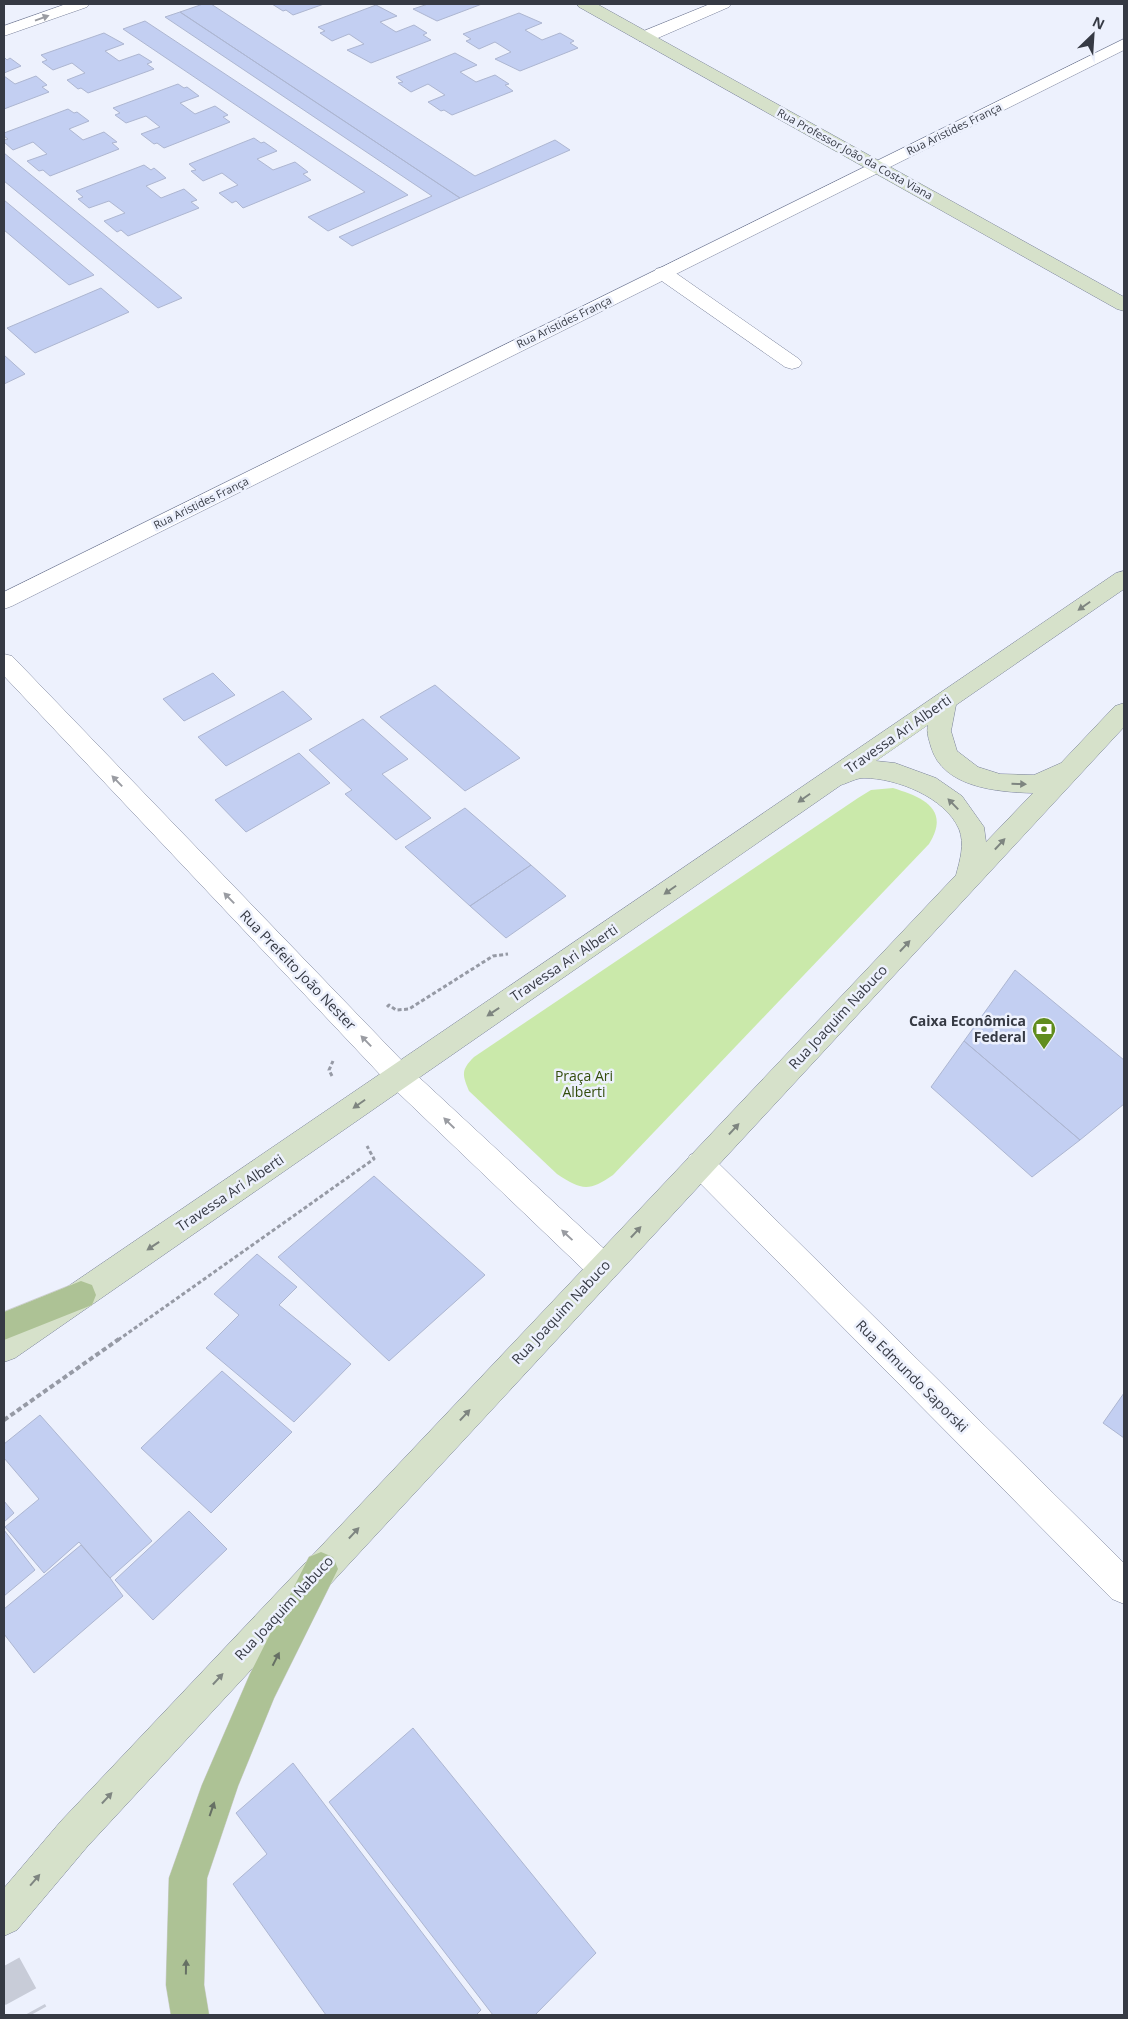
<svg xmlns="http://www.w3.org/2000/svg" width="1128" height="2019" font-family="'Open Sans',sans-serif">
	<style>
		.green { fill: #cae9aa }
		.building { fill: #c3cff2; stroke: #adb6d1 }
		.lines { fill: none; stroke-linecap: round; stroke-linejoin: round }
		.primary-tunnel { stroke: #c8ccd8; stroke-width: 35; stroke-dasharray: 35 18; stroke-linecap: butt }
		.lane-casing { stroke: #79819a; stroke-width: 1 }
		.street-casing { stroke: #79819a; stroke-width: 1 }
		.secondary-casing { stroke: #79819a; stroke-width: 1 }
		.primary-casing { stroke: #cfd0d2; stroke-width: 1 }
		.path-far1 { stroke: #969aa5; stroke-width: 3; stroke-dasharray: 4 2.5; stroke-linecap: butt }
		.path { stroke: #969aa5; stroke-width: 4; stroke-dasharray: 5 3; stroke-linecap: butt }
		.lane { fill: #fff; fill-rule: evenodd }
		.street { fill: #fff; fill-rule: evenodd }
		.secondary { fill: #d6e1ca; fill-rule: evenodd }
		.primary { fill: #adc295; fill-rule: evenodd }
		.oneway { fill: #9a9ca2 }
		.oneway2 { fill: #7e8580 }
		.oneway3 { fill: #667064 }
		.labels { text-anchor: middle; stroke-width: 5; stroke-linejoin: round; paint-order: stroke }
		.far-street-label { font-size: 11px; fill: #363a44; stroke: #edf1fd }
		.street-label { font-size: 14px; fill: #363a44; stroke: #edf1fd }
		.poi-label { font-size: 14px; font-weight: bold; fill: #363a44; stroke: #edf1fd; text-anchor: end }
		.park-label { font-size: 14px; fill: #334d0c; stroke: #edf1fd }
	</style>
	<rect width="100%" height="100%" fill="#edf1fd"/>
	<path class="green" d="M893 788C922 797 951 809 929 844L613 1175C589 1192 581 1190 557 1174L469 1091C462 1074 461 1070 474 1057L858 798 871 790Z"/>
	<path class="building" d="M203 4H211L475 176 555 140 570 150 460 198 180 12Z
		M272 4H324L293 15 286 10 283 11Z
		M428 4H482L437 21 413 9Z
		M376 5 397 16 380 22 396 32 414 25 427 33 423 35 431 40 371 63 347 50 364 44 349 34 332 41 320 33 325 31 318 27Z
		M180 12 460 198 352 246 339 237 432 196 165 17Z
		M519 13 542 23 525 30 542 40 560 33 574 41 570 43 578 48 520 71 495 59 511 52 495 42 479 49 466 41 471 39 463 34Z
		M145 21 408 195 328 231 308 217 365 192 123 29Z
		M104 33 124 44 105 51 119 61 139 54 152 62 147 64 154 69 88 93 81 88 78 89 67 80 85 73 72 63 53 70 42 62 47 60 41 55Z
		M455 53 477 65 460 72 476 82 495 75 509 84 505 85 513 91 452 115 444 110 441 111 428 102 445 95 428 84 411 92 398 83 403 82 396 77Z
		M4 57 7 60 10 58 21 66 4 73Z
		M4 76 15 84 36 76 47 85 42 87 49 92 4 109Z
		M178 84 184 88 187 87 199 96 180 103 195 114 215 106 228 115 223 117 230 122 164 148 157 143 154 144 141 134 160 127 146 116 126 123 115 115 120 113 113 108Z
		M68 109 74 113 77 112 89 121 69 129 83 140 104 132 117 142 112 143 119 149 50 176 43 170 39 171 27 161 47 154 33 142 13 150 4 142V140L8 139 4 136V133Z
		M254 138 261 143 264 142 277 151 257 159 273 170 295 162 308 172 303 174 311 180 243 208 236 201 232 203 219 193 238 185 222 173 203 181 191 171 196 170 189 164Z
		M4 153 182 298 158 308 4 181Z
		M144 165 151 170 154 168 166 178 146 186 161 198 184 189 197 200 191 202 199 208 128 236 121 230 117 232 104 221 125 213 109 201 89 208 78 199 83 197 76 191Z
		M4 200 94 275 69 285 4 230Z
		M101 288 129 312 35 353 7 328Z
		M4 355 25 374 4 384Z
		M213 673 235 695 184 721 163 699Z
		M435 685 520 758 465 791 380 717Z
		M283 691 312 719 226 766 198 737Z
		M363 719 408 759 382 774 431 818 396 840 345 794 352 790 309 750Z
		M299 753 330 783 246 832 215 800Z
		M465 808 531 865 470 906 405 847Z
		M531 865 566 896 506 938 470 906Z
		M1015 970 1124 1060V1104L1080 1140 964 1041Z
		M964 1041 1080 1140 1032 1177 931 1087Z
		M374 1176 485 1275 389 1361 278 1257Z
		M257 1254 297 1287 279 1305 351 1364 294 1422 206 1348 239 1315 214 1294Z
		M222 1371 292 1432 211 1513 141 1448Z
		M1124 1393V1438L1103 1423Z
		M40 1415 152 1541 110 1578 79 1542 44 1573 5 1527 39 1499 4 1458V1444Z
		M4 1501 14 1513 4 1522Z
		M189 1511 227 1549 153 1620 115 1580Z
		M4 1530 35 1570 4 1596Z
		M81 1545 110 1578 123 1596 34 1673 4 1634V1609Z
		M413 1728 596 1953 535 2015H493L329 1802Z
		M293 1763 481 2010 476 2015H326L233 1884 267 1854 236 1813Z"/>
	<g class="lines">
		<path class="primary-tunnel" d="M4 1966 31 2015"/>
		<g class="lane-casing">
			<path id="lane" d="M663 267 670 269 799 359 802 363 799 367 792 369 785 367 656 277 653 273 656 269Z"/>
		</g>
		<g class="street-casing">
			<path id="street" d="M66 4H89L87 7 4 36V26Z
				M710 4H731L729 7 651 41H639L637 37 639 33Z
				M1124 39V50L12 606 4 609V592Z
				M4 654 12 656 409 1068 614 1258 618 1268 614 1278 603 1282 592 1278 389 1084 4 676Z
				M700 1151 710 1155 1124 1563V1604L1112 1599 690 1173 685 1164 690 1155Z"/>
		</g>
		<g class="secondary-casing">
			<path id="secondary" d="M577 4H597L1124 297V311L1117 309 579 7Z
				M1124 571V589L956 705 951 731 957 751 978 767 1000 774 1034 775 1061 763 1115 706 1124 703V727L87 1847 17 1930 4 1936V1888L61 1821 956 875C960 860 965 844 959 829 945 797 896 778 864 778 856 778 848 783 841 785L15 1358 4 1362V1330L1116 573ZM928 725C926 733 929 739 931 747 943 788 998 792 1033 793L986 842 984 827 962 796 936 778 895 763 876 761Z"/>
		</g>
		<g class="primary-casing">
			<path id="primary" d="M81 1281 92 1285 96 1295 92 1305 4 1340V1312Z
				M321 1552 333 1557 338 1569 274 1698 238 1786 207 1878 204 1985 209 2015H171L166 1985 169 1878 202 1785 250 1674 309 1557Z"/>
		</g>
		<path class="path-far1" d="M387 1007 389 1005 396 1010 409 1009 493 956 508 954
			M332 1076 329 1070 333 1061
			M118 1340 374 1159 367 1146"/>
		<path class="path" d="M4 1420 119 1339"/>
		<use href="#lane" class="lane"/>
		<use href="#street" class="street"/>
		<use href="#secondary" class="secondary"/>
		<use href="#primary" class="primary"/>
	</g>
	<defs><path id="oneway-solid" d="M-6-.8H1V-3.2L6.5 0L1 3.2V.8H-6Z" transform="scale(1.25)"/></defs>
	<g class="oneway">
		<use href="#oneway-solid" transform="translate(42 18) rotate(-20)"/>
		<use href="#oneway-solid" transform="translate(117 781) rotate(-134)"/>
		<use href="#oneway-solid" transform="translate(229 898) rotate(-134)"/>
		<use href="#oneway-solid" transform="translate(366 1041) rotate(-134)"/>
		<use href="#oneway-solid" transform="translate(449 1123) rotate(-136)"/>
		<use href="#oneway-solid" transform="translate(567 1235) rotate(-137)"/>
	</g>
	<g class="oneway2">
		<use href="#oneway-solid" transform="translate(1084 606) rotate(145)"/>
		<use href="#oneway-solid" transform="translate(1019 784) rotate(2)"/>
		<use href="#oneway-solid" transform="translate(804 798) rotate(145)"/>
		<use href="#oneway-solid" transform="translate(953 804) rotate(-134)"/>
		<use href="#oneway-solid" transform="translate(1000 844) rotate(-47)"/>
		<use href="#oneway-solid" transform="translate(670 890) rotate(145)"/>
		<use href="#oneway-solid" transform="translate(905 946) rotate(-47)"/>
		<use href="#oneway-solid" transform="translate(493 1012) rotate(146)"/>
		<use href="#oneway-solid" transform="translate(359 1104) rotate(145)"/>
		<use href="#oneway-solid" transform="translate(734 1129) rotate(-47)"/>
		<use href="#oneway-solid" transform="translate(636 1232) rotate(-47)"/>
		<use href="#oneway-solid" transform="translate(153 1246) rotate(146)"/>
		<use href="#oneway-solid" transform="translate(465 1415) rotate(-47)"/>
		<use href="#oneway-solid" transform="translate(354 1533) rotate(-47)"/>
		<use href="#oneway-solid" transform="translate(218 1679) rotate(-47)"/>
		<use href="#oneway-solid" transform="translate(107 1798) rotate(-47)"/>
		<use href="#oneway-solid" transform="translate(35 1880) rotate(-49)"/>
	</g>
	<g class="oneway3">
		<use href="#oneway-solid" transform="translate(276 1659) rotate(-63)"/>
		<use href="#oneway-solid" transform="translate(212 1809) rotate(-71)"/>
		<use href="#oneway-solid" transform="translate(186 1967) rotate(-89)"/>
	</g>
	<defs>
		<g id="bank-pin" transform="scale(1.25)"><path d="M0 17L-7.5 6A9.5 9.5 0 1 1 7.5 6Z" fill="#618d1e" stroke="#edf1fd"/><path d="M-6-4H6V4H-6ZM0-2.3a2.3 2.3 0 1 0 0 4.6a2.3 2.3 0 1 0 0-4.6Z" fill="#fff"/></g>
	</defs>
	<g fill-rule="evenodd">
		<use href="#bank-pin" x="1044" y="1029"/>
	</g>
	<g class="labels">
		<g class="far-street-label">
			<text transform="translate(954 129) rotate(-26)" y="4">Rua Aristides França</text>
			<text transform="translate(855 154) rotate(29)" y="4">Rua Professor João da Costa Viana</text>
			<text transform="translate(564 322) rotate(-26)" y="4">Rua Aristides França</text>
			<text transform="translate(201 503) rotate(-26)" y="4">Rua Aristides França</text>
		</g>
		<g class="street-label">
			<text transform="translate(898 734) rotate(-35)" y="5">Travessa Ari Alberti</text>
			<text transform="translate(564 963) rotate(-34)" y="5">Travessa Ari Alberti</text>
			<text transform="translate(298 970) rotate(46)" y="5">Rua Prefeito João Nester</text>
			<text transform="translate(838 1017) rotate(-47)" y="5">Rua Joaquim Nabuco</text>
			<text transform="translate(230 1193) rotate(-34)" y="5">Travessa Ari Alberti</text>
			<text transform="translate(561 1312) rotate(-47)" y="5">Rua Joaquim Nabuco</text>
			<text transform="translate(912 1376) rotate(45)" y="5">Rua Edmundo Saporski</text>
			<text transform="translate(284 1608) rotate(-47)" y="5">Rua Joaquim Nabuco</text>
		</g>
		<g class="poi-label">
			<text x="1026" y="1026">Caixa Econômica<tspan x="1026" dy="16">Federal</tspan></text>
		</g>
		<g class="park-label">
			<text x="584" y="1081">Praça Ari<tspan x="584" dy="16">Alberti</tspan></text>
		</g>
	</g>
	<rect width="1128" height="2019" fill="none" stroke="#363a44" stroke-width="10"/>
	<g transform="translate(1093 35) rotate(25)" stroke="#edf1fd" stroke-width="4" paint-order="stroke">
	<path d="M0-4L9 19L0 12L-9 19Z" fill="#363a44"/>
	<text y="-8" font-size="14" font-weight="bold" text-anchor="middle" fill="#363a44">N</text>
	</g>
</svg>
